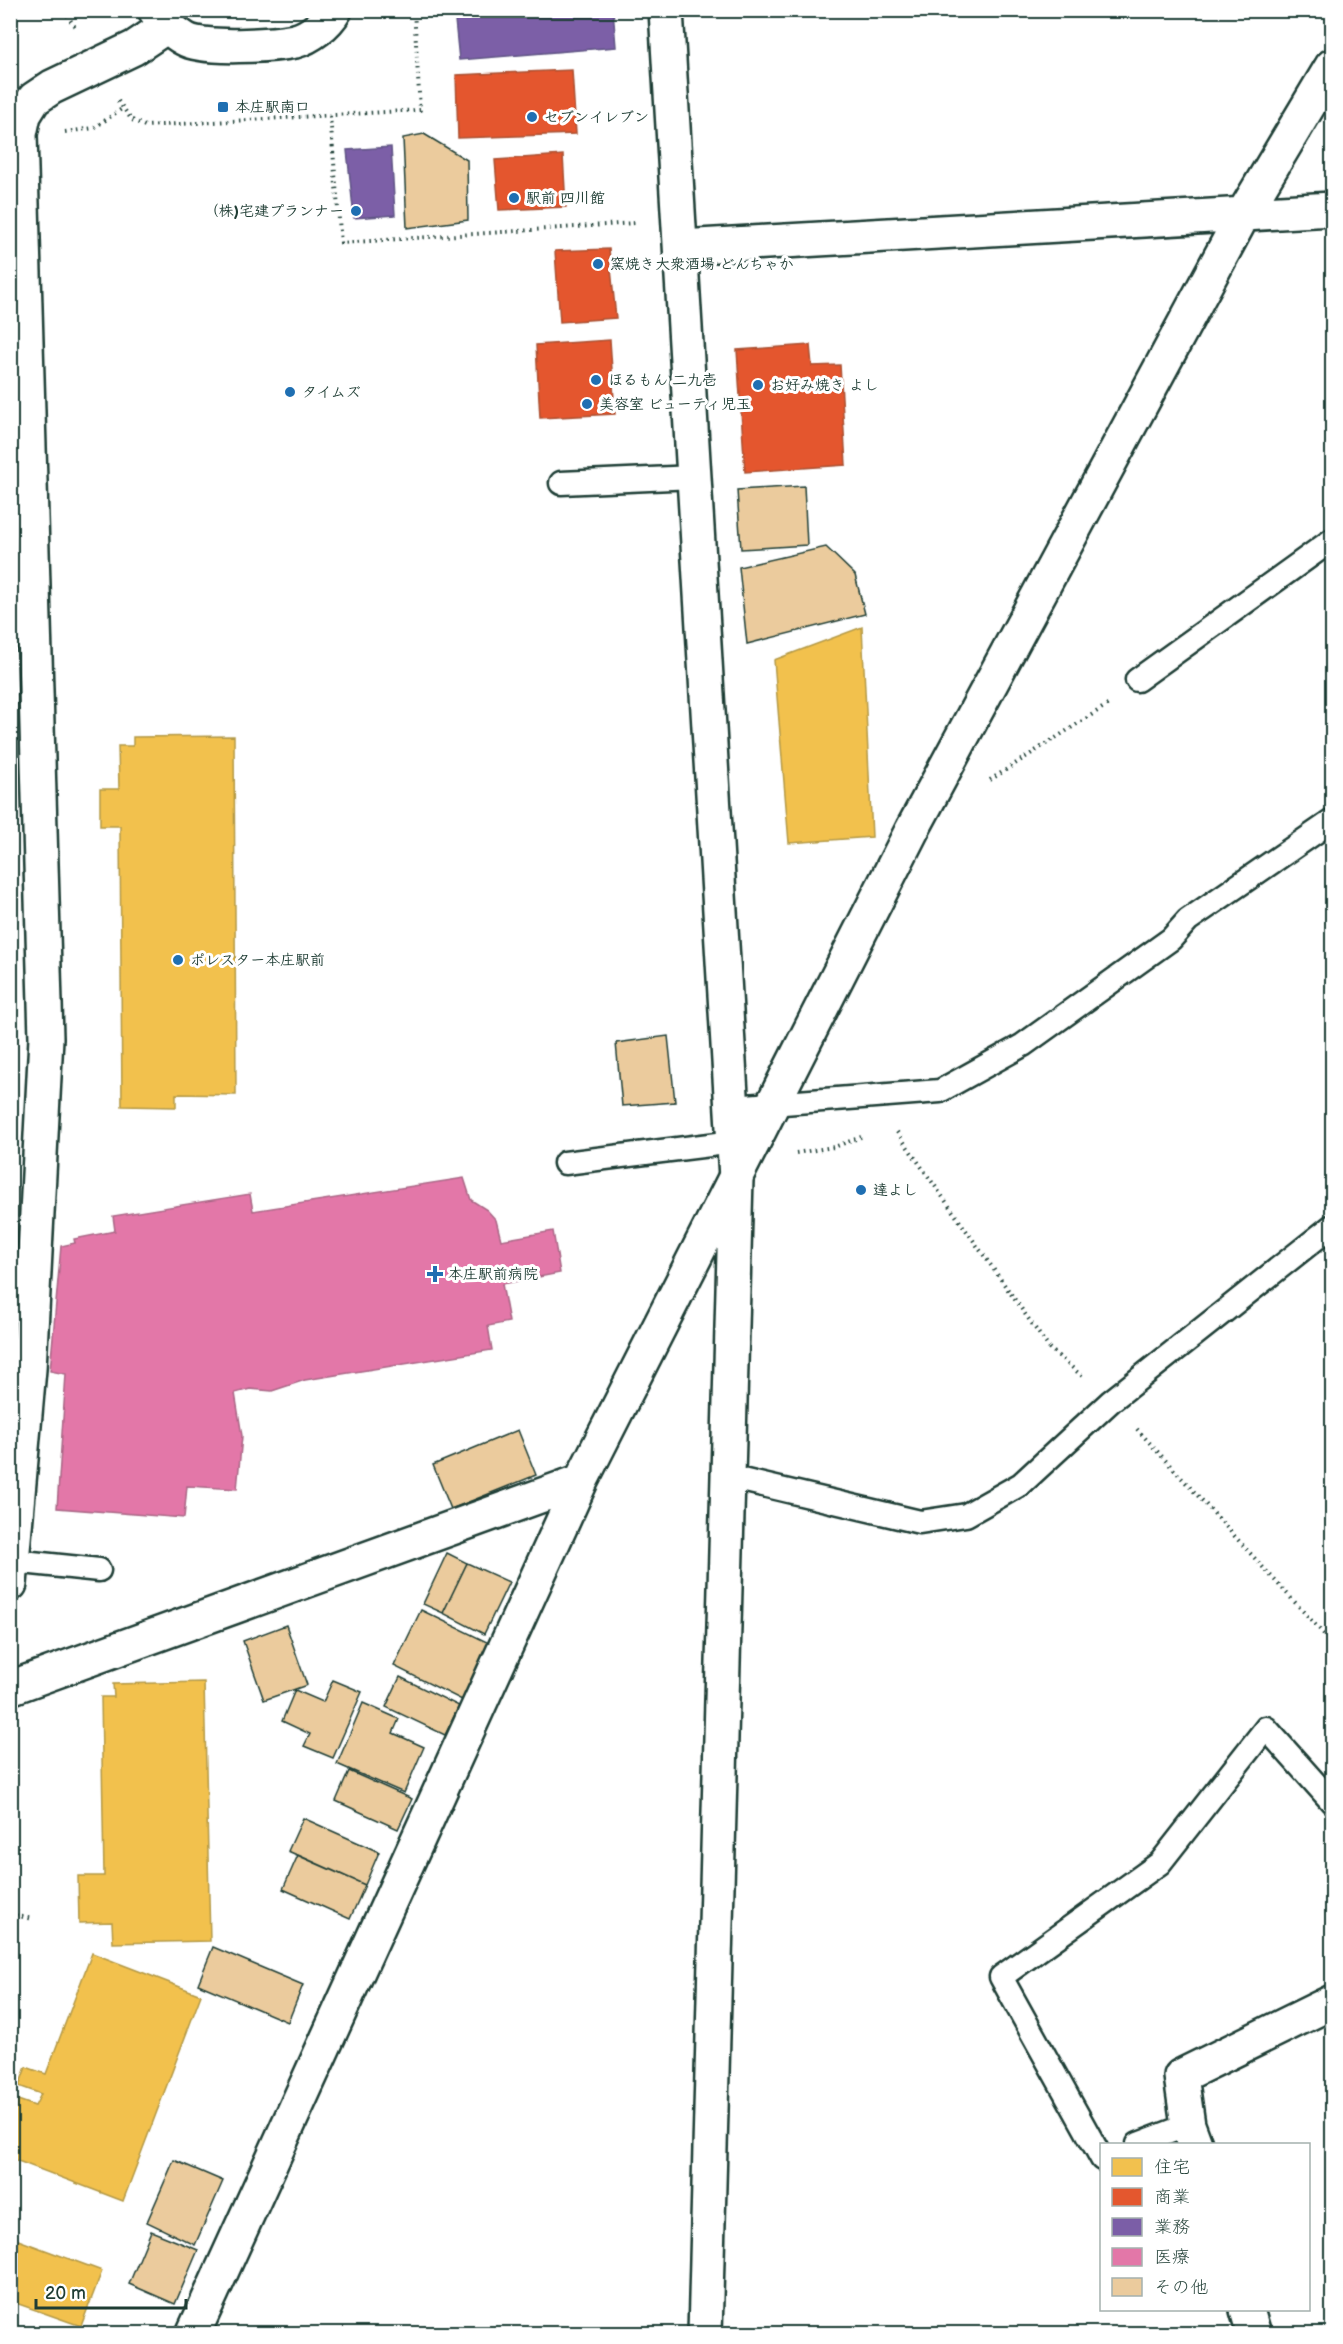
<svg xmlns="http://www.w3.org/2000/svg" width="1343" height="2344" font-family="'Balsamiq Sans','Klee One',sans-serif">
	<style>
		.homes { fill: #f2c14e; stroke: #b39946; stroke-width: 1.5 }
		.shops { fill: #e4572e; stroke: #a94f30; stroke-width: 1.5 }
		.offices { fill: #7b5ea7; stroke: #5f5484; stroke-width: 1.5 }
		.health { fill: #e377a8; stroke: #a86685; stroke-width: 1.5 }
		.building { fill: #ebcb9d; stroke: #1f3d34; stroke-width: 1.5 }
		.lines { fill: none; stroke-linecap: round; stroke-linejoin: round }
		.lane-casing { stroke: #1f3d34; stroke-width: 27 }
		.street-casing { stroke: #1f3d34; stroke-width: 38 }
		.secondary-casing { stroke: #1f3d34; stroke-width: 38 }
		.path { stroke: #1f3d34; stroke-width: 4; stroke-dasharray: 1.5 4.5; stroke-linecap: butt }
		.lane { stroke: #fff; stroke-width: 22 }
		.street { stroke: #fff; stroke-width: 33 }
		.secondary { stroke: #fff; stroke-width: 33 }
		.poi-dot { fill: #1f6fb2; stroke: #fff; stroke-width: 2 }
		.labels { text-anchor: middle; stroke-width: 6; stroke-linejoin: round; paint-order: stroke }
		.poi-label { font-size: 15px; font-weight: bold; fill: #1f3d34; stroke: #fff; text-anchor: start }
	</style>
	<rect width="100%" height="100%" fill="#fff"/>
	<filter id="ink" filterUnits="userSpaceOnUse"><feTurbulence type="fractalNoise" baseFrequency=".0167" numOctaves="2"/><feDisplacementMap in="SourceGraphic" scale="12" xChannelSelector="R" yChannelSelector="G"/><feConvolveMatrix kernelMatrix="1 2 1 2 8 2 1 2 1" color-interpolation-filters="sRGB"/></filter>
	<g filter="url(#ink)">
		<path class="homes" d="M862 627 872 837 789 843 774 660Z
			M234 736 236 1095 176 1094V1107L122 1106 120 826H100V789H119L118 746H133V737Z
			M204 1682 210 1941 113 1943 112 1922 79 1923 78 1876H104L101 1697H114L113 1684Z
			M92 1953 201 1995 123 2201 10 2158V2112L15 2099 35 2106 41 2094 19 2086 26 2067 46 2074Z
			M10 2237 102 2271 81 2326 10 2301Z"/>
		<path class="shops" d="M572 70 576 134 458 138 456 75Z
			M563 155 566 207 499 210 495 160Z
			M609 249 616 318 560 322 555 251Z
			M610 340 615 414 540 418 536 345Z
			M810 345 812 366 840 365 846 465 745 472 737 350Z"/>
		<path class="offices" d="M454 10H613L616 47 459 60Z
			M391 147 395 215 354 218 347 150Z"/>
		<path class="health" d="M464 1178 471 1200 487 1210 496 1220 501 1240 553 1231 560 1273 502 1284 509 1322 488 1326 492 1350 305 1380 272 1391 250 1389 235 1393 242 1436 237 1489 187 1486 184 1518 57 1508 66 1374 50 1371 61 1246 75 1243 74 1239 115 1231 113 1216 250 1194 253 1211Z"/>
		<path class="building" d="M424 134 467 160 468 220 407 228 403 138Z
			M804 486 807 545 741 549 737 490Z
			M826 547 855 575 865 614 747 644 739 567Z
			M668 1036 675 1102 622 1106 616 1043Z
			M518 1430 536 1475 451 1509 433 1465Z
			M447 1553 467 1563 443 1613 423 1604Z
			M467 1563 509 1582 484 1634 443 1613Z
			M421 1610 489 1643 462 1700 394 1666Z
			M286 1625 307 1685 264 1700 243 1641Z
			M400 1677 459 1706 445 1735 386 1707Z
			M333 1680 362 1692 333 1758 304 1746 310 1734 282 1721 295 1690 323 1702Z
			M363 1703 399 1719 393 1733 424 1747 404 1793 337 1764Z
			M349 1771 412 1799 398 1829 336 1801Z
			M303 1818 379 1852 365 1885 288 1851Z
			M298 1855 365 1885 350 1919 283 1889Z
			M213 1947 303 1985 288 2022 198 1984Z
			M174 2160 223 2181 195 2245 147 2222Z
			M151 2231 198 2250 175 2304 129 2284Z"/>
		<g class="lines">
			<g class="lane-casing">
				<path id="lane" d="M561 483 694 477
					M1137 680 1332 540
					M732 1107 940 1091 1023 1045 1171 939 1188 920 1332 821
					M565 1163 734 1142
					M729 1477 920 1522 966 1515 1021 1484 1111 1401 1332 1226
					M13 1561 99 1570
					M1138 2144 1188 2125
					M1102 2159 1001 1977 1160 1863 1266 1728 1332 1802"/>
			</g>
			<g class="street-casing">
				<path id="street" d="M155 10C164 22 172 32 185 39 203 50 274 45 295 41 310 37 327 24 335 10
					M681 247 1332 209
					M10 1584 29 1369 46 1038 20 134 24 115 34 99 52 87 134 48 167 26
					M10 1688 581 1481
					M1195 2144 1188 2125 1181 2076 1332 2002
					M1247 2310 1254 2334
					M193 2334 581 1481 912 830 1244 213 1332 66"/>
			</g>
			<g class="secondary-casing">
				<path id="secondary" d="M666 10 736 1178 705 2334"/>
			</g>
			<path class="path" d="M64 10 75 27
				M118 101 132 120 145 126 420 110 414 10
				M330 116 341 243 635 223
				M65 132 94 128 123 108
				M990 780 1110 703
				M897 1132 1049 1348 1082 1376
				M796 1153 834 1147 861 1137
				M1137 1429 1332 1643
				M10 1914 32 1919"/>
			<use href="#lane" class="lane"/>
			<use href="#street" class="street"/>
			<use href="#secondary" class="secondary"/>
		</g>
	</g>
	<g class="poi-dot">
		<rect x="217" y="101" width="12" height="12" rx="3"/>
		<circle cx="532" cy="117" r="6"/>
		<circle cx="514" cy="198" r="6"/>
		<circle cx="356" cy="211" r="6"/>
		<circle cx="598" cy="264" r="6"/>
		<circle cx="596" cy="380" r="6"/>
		<circle cx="758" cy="385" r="6"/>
		<circle cx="290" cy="392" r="6"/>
		<circle cx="587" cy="404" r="6"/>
		<circle cx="178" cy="960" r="6"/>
		<circle cx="861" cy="1190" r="6"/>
		<path d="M432 1265h6v6h6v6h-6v6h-6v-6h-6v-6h6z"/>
	</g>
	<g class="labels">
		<g class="poi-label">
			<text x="235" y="112">本庄駅南口</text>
			<text x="544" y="122">セブンイレブン</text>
			<text x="526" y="203">駅前 四川館</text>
			<text x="344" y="216" text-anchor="end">（株)宅建プランナー</text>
			<text x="610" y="269">窯焼き大衆酒場 どんちゃか</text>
			<text x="608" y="385">ほるもん 二九壱</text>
			<text x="770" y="390">お好み焼き よし</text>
			<text x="302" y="397">タイムズ</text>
			<text x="599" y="409">美容室 ビューティ児玉</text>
			<text x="190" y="965">ポレスター本庄駅前</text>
			<text x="873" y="1195">達よし</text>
			<text x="448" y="1279">本庄駅前病院</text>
		</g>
	</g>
	<rect width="1343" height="2344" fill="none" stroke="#fff" stroke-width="36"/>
	<rect x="18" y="18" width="1307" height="2308" fill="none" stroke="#1f3d34" stroke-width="2" filter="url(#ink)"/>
	<rect x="1100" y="2143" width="210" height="168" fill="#ffffff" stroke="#a5b1ae" stroke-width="1.5"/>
	<rect x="1112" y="2158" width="30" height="18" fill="#f2c14e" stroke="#a5b1ae" stroke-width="1.5"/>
	<text x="1154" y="2173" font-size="18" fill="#1f3d34">住宅</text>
	<rect x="1112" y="2188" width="30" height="18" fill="#e4572e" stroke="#a5b1ae" stroke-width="1.5"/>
	<text x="1154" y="2203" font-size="18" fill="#1f3d34">商業</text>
	<rect x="1112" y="2218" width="30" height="18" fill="#7b5ea7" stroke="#a5b1ae" stroke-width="1.5"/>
	<text x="1154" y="2233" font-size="18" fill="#1f3d34">業務</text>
	<rect x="1112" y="2248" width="30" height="18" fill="#e377a8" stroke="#a5b1ae" stroke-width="1.5"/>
	<text x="1154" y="2263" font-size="18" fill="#1f3d34">医療</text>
	<rect x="1112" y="2278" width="30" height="18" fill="#ebcb9d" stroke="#a5b1ae" stroke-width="1.5"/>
	<text x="1154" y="2293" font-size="18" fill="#1f3d34">その他</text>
	<path d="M36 2299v9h150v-9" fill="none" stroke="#1f3d34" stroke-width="3"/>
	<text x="45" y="2299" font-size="18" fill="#1f3d34" stroke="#ffffff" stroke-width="4.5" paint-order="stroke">20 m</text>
</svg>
